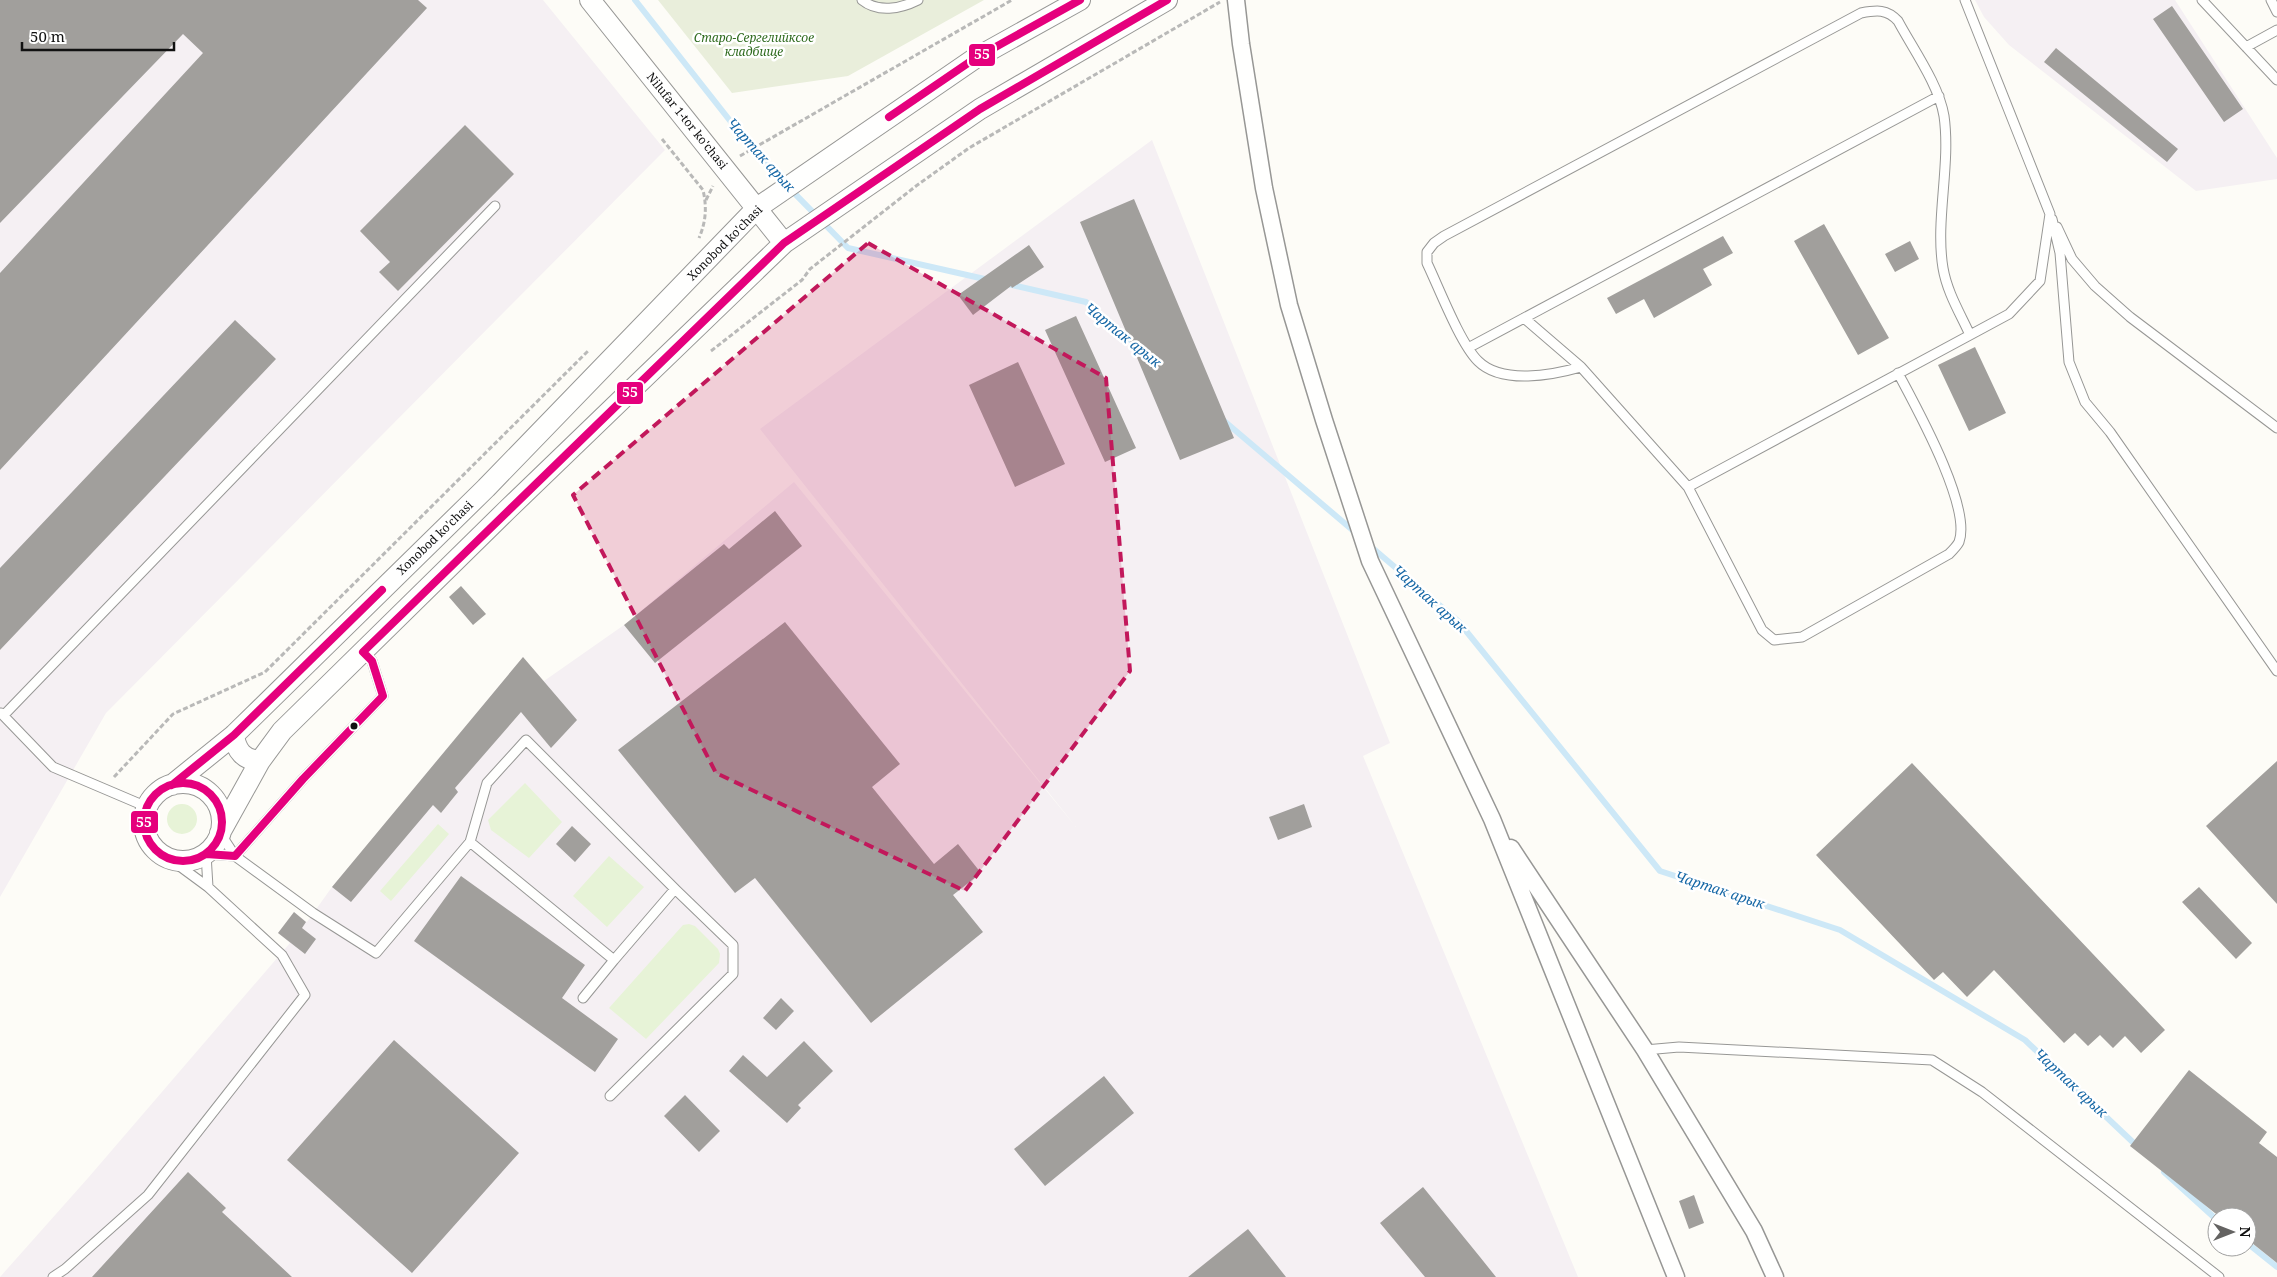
<svg xmlns="http://www.w3.org/2000/svg" width="2277" height="1277" font-family="'Noto Serif',serif">
	<style>
		.industrial { fill: #f5f0f3 }
		.green { fill: #e7f3d7 }
		.cemetery { fill: #e9eedb }
		.lines { fill: none; stroke-linecap: round; stroke-linejoin: round }
		.stream { stroke: #cde8f7; stroke-width: 6 }
		.building { fill: #a19f9c }
		.service-casing { stroke: #979795; stroke-width: 11 }
		.minor-casing { stroke: #979795; stroke-width: 19 }
		.tertiary-casing { stroke: #979795; stroke-width: 22 }
		.path { stroke: #b9b9b8; stroke-width: 3; stroke-dasharray: 5 2.5; stroke-linecap: butt }
		.service { stroke: #fffffe; stroke-width: 9 }
		.minor { stroke: #fffffe; stroke-width: 16 }
		.tertiary { stroke: #fffffe; stroke-width: 20 }
		.bus-1-casing { stroke: #fff; stroke-width: 11 }
		.bus-1 { stroke: #e5007d; stroke-width: 8 }
		.marked { fill: #c2185b; fill-opacity: 0.2; stroke: #c2185b; stroke-width: 4; stroke-dasharray: 10 6; stroke-linejoin: round }
		.bus-dot { fill: #111; stroke: #fff; stroke-width: 2 }
		.labels { text-anchor: middle; stroke-width: 5; stroke-linejoin: round; paint-order: stroke }
		.park-label { font-size: 12px; font-style: italic; fill: #2f6b1f; stroke: #fff }
		.street-label { font-size: 12px; fill: #111; stroke: #fff }
		.water-label { font-size: 14px; font-style: italic; fill: #1768a6; stroke: #fff }
		.line-badge { stroke: #fff; stroke-width: 2 }
		.badge-label { font-size: 14px; text-anchor: middle; font-weight: bold; fill: #fff }
	</style>
	<rect width="100%" height="100%" fill="#fdfcf7"/>
	<path class="industrial" d="M0 0H543L665 150 106 713 0 897Z
		M1975 0H2175L2277 158V179L2196 191 2009 45 1984 17Z
		M1152 140 1390 743 1363 756 1578 1277H0L88 1178 290 943 278 933 294 912 307 922 332 887 523 657 544 681 624 625 794 482 1076 827 760 429Z"/>
	<path class="green" d="M525 783 562 822 529 858 491 830 488 820Z
		M167 819a15 15 0 1 1 30 0a15 15 0 1 1-30 0Z
		M438 824 449 834 391 901 380 891Z
		M609 856 644 887 607 927 573 896Z
		M689 924 695 926 718 949 720 954 719 963 646 1039 609 1008 683 925Z"/>
	<path class="cemetery" d="M658 0H984L848 76 732 93Z"/>
	<g class="lines">
		<path class="stream" d="M635 0 757 155 848 248 989 280
			M1008 284 1086 302 1136 345
			M1223 420 1356 533
			M1369 545 1458 621 1660 871 1840 930 2025 1040 2139 1148
			M2164 1172 2217 1220
			M2247 1243 2277 1267"/>
	</g>
	<path class="building" d="M0 0H418L427 8 0 470V273L203 53 183 34 0 223Z
		M2172 6 2243 109 2224 122 2153 19Z
		M2056 48 2178 149 2167 162 2044 62Z
		M465 125 514 174 398 291 379 272 390 262 360 231Z
		M1134 199 1234 438 1180 460 1080 222Z
		M1824 224 1889 338 1858 355 1794 241Z
		M1723 236 1733 253 1703 269 1712 285 1654 318 1644 299 1616 314 1607 298Z
		M1910 241 1919 259 1895 272 1885 254Z
		M1029 245 1044 267 1012 288 1011 286 973 315 958 295Z
		M1076 316 1136 448 1105 462 1045 330Z
		M235 320 276 359 0 650V568Z
		M1975 347 2006 413 1969 431 1938 365Z
		M1018 362 1065 464 1015 487 969 385Z
		M775 511 802 546 655 663 624 625 724 544 729 549Z
		M461 586 486 614 473 625 449 597Z
		M785 622 900 764 872 787 934 864 958 844 981 873 953 895 983 932 871 1023 755 878 735 893 618 750Z
		M523 657 577 720 551 748 521 712 455 788 458 792 441 813 433 805 351 902 332 887Z
		M2277 761V904L2206 826Z
		M1912 763 2165 1030 2141 1053 2125 1036 2113 1048 2100 1035 2088 1046 2075 1033 2064 1043 1994 970 1967 997 1943 972 1934 980 1816 855Z
		M1304 804 1312 827 1278 840 1269 817Z
		M572 826 591 844 575 862 556 844Z
		M461 876 585 965 562 998 618 1039 595 1072 414 941Z
		M2199 887 2252 943 2236 959 2182 902Z
		M294 912 306 922 302 928 316 939 305 954 278 933Z
		M781 998 794 1011 776 1030 763 1018Z
		M394 1040 519 1153 412 1273 287 1160Z
		M804 1041 833 1071 798 1105 801 1108 787 1123 729 1071 743 1055 767 1077Z
		M2189 1070 2267 1132 2259 1143 2277 1157V1263L2247 1239V1217H2220L2130 1146Z
		M1104 1076 1134 1113 1045 1186 1014 1149Z
		M685 1095 720 1131 699 1152 664 1116Z
		M188 1172 226 1208 222 1212 292 1277H92Z
		M1423 1187 1480 1257 1496 1277H1425L1380 1223Z
		M1694 1195 1704 1223 1689 1229 1679 1201Z
		M1248 1229 1286 1277H1188Z"/>
	<g class="lines">
		<g class="service-casing">
			<path id="service" d="M862 0C878 13 900 9 918 0
				M2202 0 2277 80
				M2271 0 2277 12
				M2246 47 2277 30
				M2052 219 2060 253 2069 362 2085 402 2110 432 2277 671
				M2057 227 2072 259 2095 286 2130 317 2277 428
				M1524 318 1581 367 1688 487 2009 314 2040 281 2050 214 1965 0
				M1468 348 1939 96
				M1581 367C1553 375 1502 385 1478 361 1460 343 1439 288 1427 263V252L1434 243 1444 236 1861 13C1877 10 1887 9 1898 21 1913 49 1939 85 1944 116 1951 165 1935 220 1943 268 1947 292 1960 313 1970 335
				M1688 487 1762 630 1774 640 1802 637 1949 554C1952 551 1957 546 1959 542 1972 507 1916 407 1898 373
				M1 713 53 767 147 807
				M4 715 495 206
				M220 833 235 856 313 913 376 953 470 842 614 960 675 889 733 945V974L610 1096
				M470 842 487 783 526 740 675 889
				M235 856 303 779 383 696 372 661 363 652
				M208 887 206 854 235 856
				M583 998 614 960
				M1645 1050 1679 1047 1932 1060 1982 1092 2219 1277
				M53 1277 65 1269 148 1195 305 995 282 955 208 887 170 859"/>
		</g>
		<g class="minor-casing">
			<path id="minor" d="M1236 0 1241 44 1264 188 1289 305 1324 420 1370 561 1492 819 1676 1277
				M1511 848 1645 1050 1754 1231 1775 1277"/>
		</g>
		<g class="tertiary-casing">
			<path id="tertiary" d="M590 0 784 243
				M234 735C236 751 244 760 260 761
				M144 822a39 39 0 1 1 78 0a39 39 0 1 1-78 0Z
				M172 785 234 735 486 488 757 208 974 59 1080 0
				M220 833 260 761 282 731 507 510 784 243 980 109 1167 0"/>
		</g>
		<path class="path" d="M662 139 703 190C707 207 706 222 699 238
			M740 156 1012 0
			M706 200 713 186
			M711 351 802 280 810 269 916 186 969 148 1220 2
			M114 777 173 714 265 672 588 351"/>
		<use href="#service" class="service"/>
		<use href="#minor" class="minor"/>
		<use href="#tertiary" class="tertiary"/>
		<g class="bus-1-casing">
			<path id="bus-1" d="M889 117 974 59 1080 0
				M144 822a39 39 0 1 1 78 0a39 39 0 1 1-78 0Z
				M172 785 234 735 382 590
				M206 854 235 856 303 779 383 696 372 661 363 652 784 243 980 109 1167 0"/>
		</g>
		<use href="#bus-1" class="bus-1"/>
	</g>
	<path class="marked" d="M868 243 1106 378 1130 671 965 891 716 773 573 495Z"/>
	<circle class="bus-dot" cx="354" cy="726" r="4.5"/>
	<g class="labels">
		<g class="park-label">
			<text x="754" y="42">Старо-Сергелийксое<tspan x="754" dy="14">кладбище</tspan></text>
		</g>
		<g class="street-label">
			<text transform="translate(687 121) rotate(51)" y="4">Nilufar 1-tor ko'chasi</text>
			<text transform="translate(725 243) rotate(-45)" y="4">Xonobod ko'chasi</text>
			<text transform="translate(435 538) rotate(-44)" y="4">Xonobod ko'chasi</text>
		</g>
		<g class="water-label">
			<text transform="translate(761 155) rotate(48)" y="5">Чартак арык</text>
			<text transform="translate(1123 335) rotate(39)" y="5">Чартак арык</text>
			<text transform="translate(1430 599) rotate(42)" y="5">Чартак арык</text>
			<text transform="translate(1720 890) rotate(18)" y="5">Чартак арык</text>
			<text transform="translate(2071 1083) rotate(43)" y="5">Чартак арык</text>
		</g>
	</g>
	<g class="line-badge">
		<rect x="968" y="43" width="28" height="24" rx="5" fill="#e5007d"/>
		<rect x="616" y="381" width="28" height="24" rx="5" fill="#e5007d"/>
		<rect x="130" y="810" width="29" height="24" rx="5" fill="#e5007d"/>
	</g>
	<g class="badge-label">
		<text x="982" y="59">55</text>
		<text x="630" y="397">55</text>
		<text x="144" y="827">55</text>
	</g>
	<g transform="translate(2232 1232) rotate(90)"><circle r="24" fill="#ffffff" stroke="#a0a0a0"/>
	<path d="M0-4L9 19L0 12L-9 19Z" fill="#646362"/>
	<text y="-8" font-size="14" font-weight="bold" text-anchor="middle" fill="#111111">N</text>
	</g>
	<path d="M22 42v8h152v-8" fill="none" stroke="#111111" stroke-width="2.5"/>
	<text x="30" y="42" font-size="15" fill="#111111" stroke="#ffffff" stroke-width="4" paint-order="stroke">50 m</text>
</svg>
